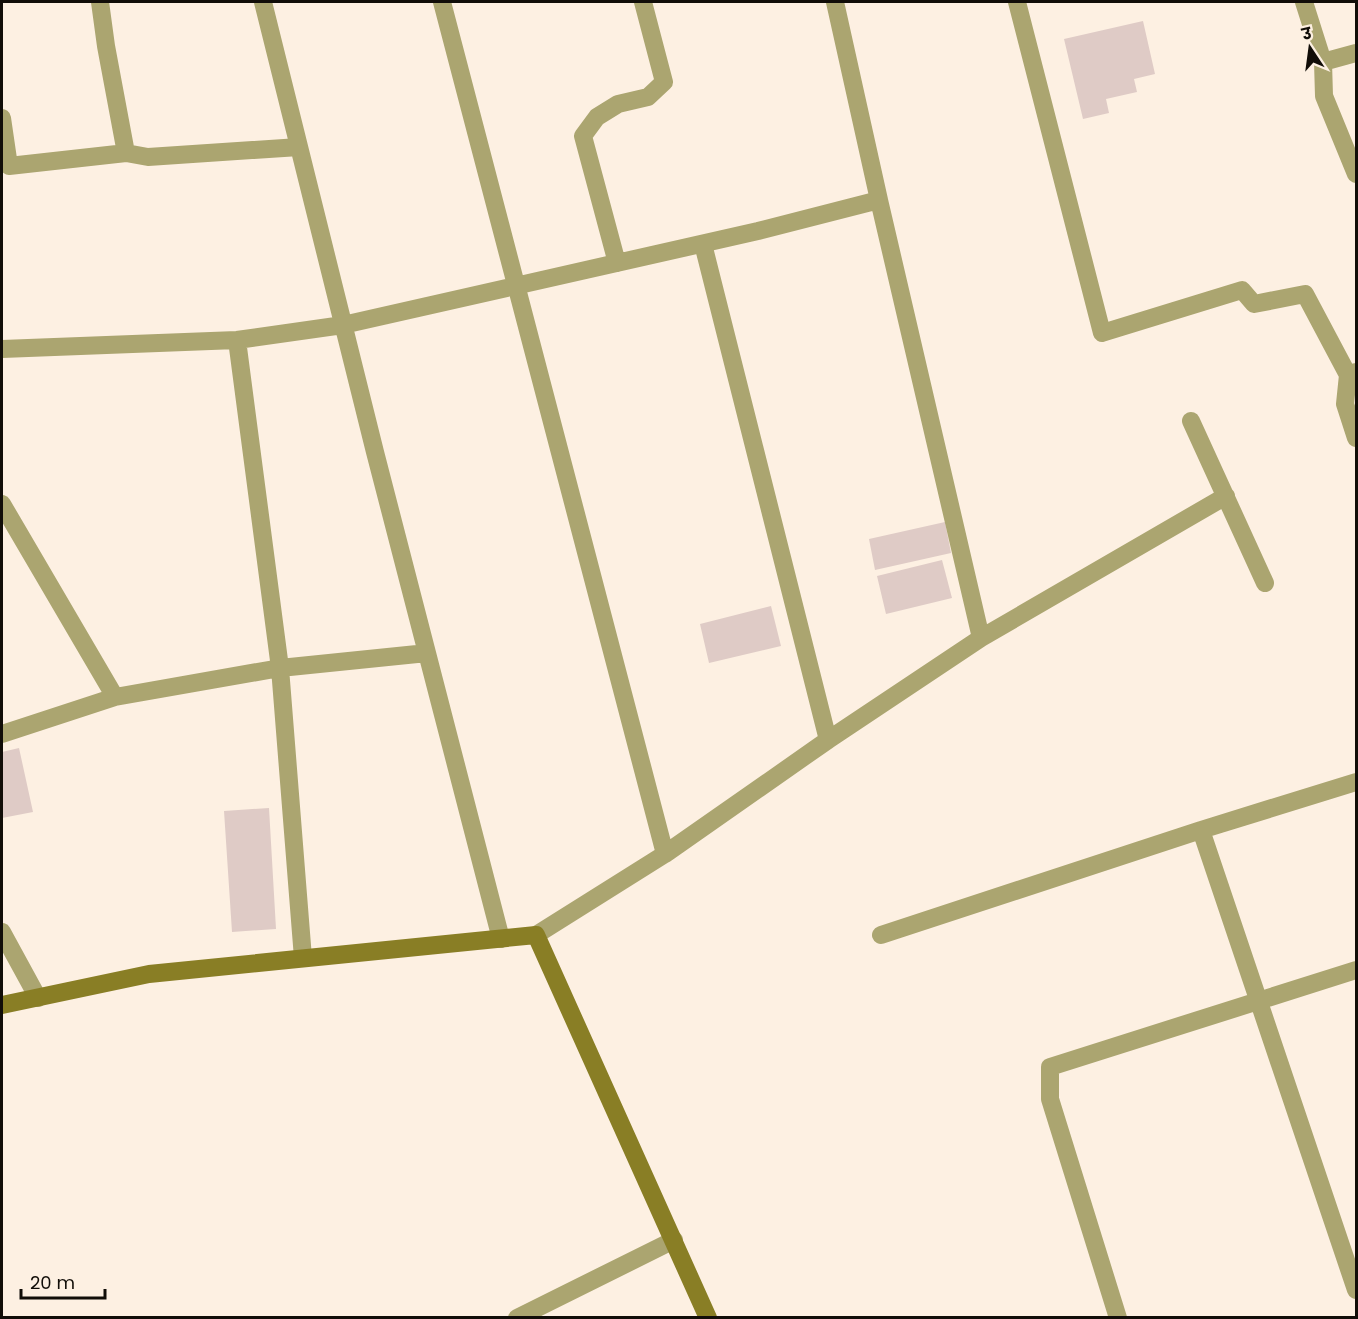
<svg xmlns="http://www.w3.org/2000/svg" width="1358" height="1319" font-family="Poppins,'Noto Sans Devanagari',sans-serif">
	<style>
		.building { fill: #dfcbc6 }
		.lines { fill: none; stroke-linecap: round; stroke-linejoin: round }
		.street { stroke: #aba570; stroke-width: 18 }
		.secondary { stroke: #897e25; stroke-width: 18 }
	</style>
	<rect width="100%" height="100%" fill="#fdf0e2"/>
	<path class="building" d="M1143 21 1155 74 1134 79 1137 92 1106 99 1109 113 1083 119 1064 39Z
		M945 522 951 553 875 570 869 539Z
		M942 560 952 598 886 614 877 576Z
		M771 606 781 646 709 663 700 624Z
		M19 748 33 812 2 818V752Z
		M269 808 276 929 232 932 224 811Z"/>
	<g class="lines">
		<path class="street" d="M100 2 106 46 126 153
			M263 2 375 452 501 939
			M442 2 665 854 536 935
			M1017 2 1102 333 1242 290 1254 304 1305 294 1348 375
			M1304 2 1323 62 1324 96 1356 174
			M1323 62 1356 53
			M2 118 9 166 126 153 148 157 299 147
			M617 263 583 136 597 117 618 104 648 97 664 82 643 2
			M237 340 280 668 303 958
			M2 349 237 340 343 325 758 231 879 200 835 2
			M1356 372 1348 375 1345 404 1356 438
			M1191 421 1265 583
			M2 504 115 697 2 734
			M981 638 1226 496
			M115 697 280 668 427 653
			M828 740 981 638 879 200
			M1356 782 1201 830 1356 1290
			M665 854 828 740 703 244
			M2 932 38 998
			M881 935 1201 830
			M517 1318 674 1240
			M1118 1318 1050 1099V1067L1356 970"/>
		<path class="secondary" d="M2 1005 149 974 536 935 708 1318"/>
	</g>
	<rect width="1358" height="1319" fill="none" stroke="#110d08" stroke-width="6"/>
	<g transform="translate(1310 48) rotate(347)" stroke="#fdf0e2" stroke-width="4.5" paint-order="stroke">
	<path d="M0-4.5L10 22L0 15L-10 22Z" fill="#110d08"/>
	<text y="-9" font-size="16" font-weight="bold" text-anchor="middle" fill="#110d08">उ</text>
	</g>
	<path d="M21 1289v9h84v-9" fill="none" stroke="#110d08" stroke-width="3"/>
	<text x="30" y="1289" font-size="18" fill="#110d08" stroke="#fdf0e2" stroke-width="4.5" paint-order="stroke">20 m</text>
</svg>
